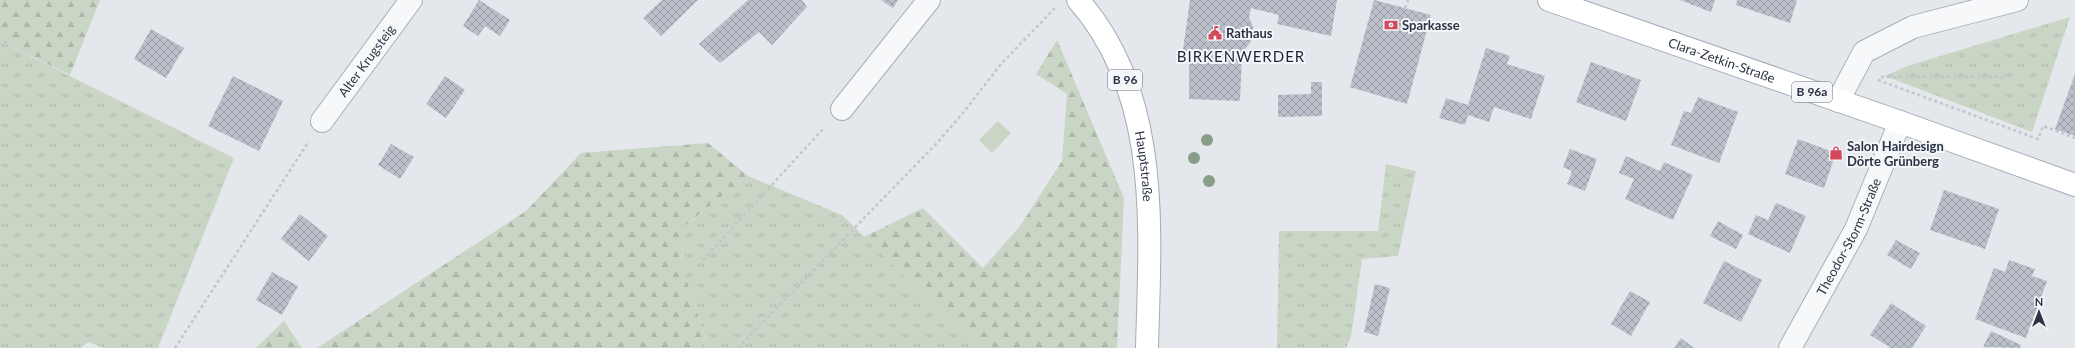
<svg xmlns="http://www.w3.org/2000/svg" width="2075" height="348" font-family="Lato,sans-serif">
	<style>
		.grass { fill: url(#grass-tufts) }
		.forest { fill: url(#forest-firs) }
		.pitch { fill: #c9d6c5 }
		.building { fill: url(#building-cross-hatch) }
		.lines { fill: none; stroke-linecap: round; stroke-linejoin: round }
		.minor-casing { stroke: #a9aeb7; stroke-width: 24 }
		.major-casing { stroke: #a3abb8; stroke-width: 24 }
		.path { stroke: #c2c5cb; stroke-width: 2.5; stroke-dasharray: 3 3; stroke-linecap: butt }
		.minor { stroke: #f7f8fa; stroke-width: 22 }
		.major { stroke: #fff; stroke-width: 22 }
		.tree { fill: #899d89 }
		.labels { text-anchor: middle; stroke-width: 4; stroke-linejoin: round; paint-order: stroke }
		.shield { fill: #f4f6f9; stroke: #676e7b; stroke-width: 1 }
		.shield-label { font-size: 12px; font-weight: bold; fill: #2b3445 }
		.poi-label { font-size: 13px; font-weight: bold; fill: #2b3445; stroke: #f4f6f9; text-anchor: start }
		.street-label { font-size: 13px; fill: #2b3445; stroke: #f4f6f9 }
		.quarter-label { font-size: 15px; letter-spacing: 1px; fill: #1d2536; stroke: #f4f6f9 }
	</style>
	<defs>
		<pattern id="grass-tufts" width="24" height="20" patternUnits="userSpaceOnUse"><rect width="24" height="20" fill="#c9d6c5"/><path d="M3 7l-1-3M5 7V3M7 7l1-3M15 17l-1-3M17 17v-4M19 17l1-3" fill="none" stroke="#adb8ab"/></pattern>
		<pattern id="forest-firs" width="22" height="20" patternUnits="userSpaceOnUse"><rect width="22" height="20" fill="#c9d6c5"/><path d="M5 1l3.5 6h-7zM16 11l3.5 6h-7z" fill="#adb8ab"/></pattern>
		<pattern id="building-cross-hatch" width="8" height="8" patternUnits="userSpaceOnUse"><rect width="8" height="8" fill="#bbc0ca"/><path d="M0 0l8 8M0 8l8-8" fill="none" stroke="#989da6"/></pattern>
	</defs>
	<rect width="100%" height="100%" fill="#e4e7ec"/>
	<path class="grass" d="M2070 17 2032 132 1885 76 1907 66Z
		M0 41 234 158 158 348H104L88 342 81 348H0Z
		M1386 164 1416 171 1398 256 1362 259 1351 337 1346 348H1277L1279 231H1378Z
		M748 176 842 215 979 348H699L706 341 682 265 683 227Z"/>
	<path class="forest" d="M0 0H100L70 75 0 41Z
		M1057 40 1124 198 1117 348H979L864 237 923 208 983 268 1020 226 1062 161 1067 94 1036 74Z
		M708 143 748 176 683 227 682 265 706 341 699 348H317L526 211 581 153Z
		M284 321 302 348H256Z"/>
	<path class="pitch" d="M998 121 1011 133 992 153 979 140Z"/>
	<path class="building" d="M479 0 510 20 500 36 485 26 478 36 463 26Z
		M662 0H698L661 36 643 18Z
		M748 0H802L807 7 772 45 759 32 720 63 699 44Z
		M881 0H898L893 8Z
		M1190 0H1337L1331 36 1277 24 1279 15 1251 8 1249 17 1253 27V38L1242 54 1240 101 1189 99V58L1182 57Z
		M1374 0 1431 15 1407 104 1350 87Z
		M1680 0H1715L1711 12Z
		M1737 0H1797L1790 23 1736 5Z
		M151 29 184 48 166 78 134 59Z
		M1486 48 1510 56 1507 64 1545 76 1531 119 1494 107 1489 122 1468 115 1465 125 1439 118 1446 98 1468 105Z
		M1591 62 1641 80 1626 121 1576 102Z
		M2075 74V136L2055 129Z
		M233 76 283 101 259 151 208 126Z
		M445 76 465 90 446 118 426 104Z
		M1311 82H1322V116L1278 117V95L1311 94Z
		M1698 97 1738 112 1719 163 1671 145 1684 111 1691 113Z
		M1798 139 1836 153 1824 188 1785 174Z
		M391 144 414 157 400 179 378 165Z
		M1570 149 1597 159 1585 191 1567 184 1572 171 1563 167Z
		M1626 156 1660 171 1664 162 1693 175 1673 220 1625 199 1634 179 1619 173Z
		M1944 190 1999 209 1985 249 1930 230Z
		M1776 203 1806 216 1790 253 1748 234 1756 215 1768 220Z
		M300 214 328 236 309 261 281 239Z
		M1718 221 1743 235 1736 249 1710 236Z
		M1896 240 1920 253 1911 269 1887 255Z
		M2009 260 2035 269 2032 276 2047 281 2026 338 1975 319 1994 268 2005 272Z
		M1724 261 1762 280 1741 322 1703 303Z
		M272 272 298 286 282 315 256 300Z
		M1375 284 1390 288 1378 336 1364 332Z
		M1630 291 1650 302 1631 336 1611 324Z
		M1891 303 1926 326 1912 348H1891L1870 335Z
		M1991 331 2021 345 2020 348 1983 347Z
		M1681 338 1694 348H1674Z"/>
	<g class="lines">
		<g class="minor-casing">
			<g id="minor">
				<path d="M1838 101 1864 52 1913 27 2017 0"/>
				<path d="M842 109 929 0"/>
				<path id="s1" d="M322 121 411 0"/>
				<path id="s2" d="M1790 348 1856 229 1900 122"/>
			</g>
		</g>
		<g class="major-casing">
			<g id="major">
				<path id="s3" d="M1078 0C1162 95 1150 230 1147 348"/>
				<path id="s4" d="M1549 0 1900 122 2075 185"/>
			</g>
		</g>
		<path class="path" d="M1405 8 1408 0
			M1881 77H2004
			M1878 80 2038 139 2043 126 2075 138
			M703 260 824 128
			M175 348 309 141
			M738 348 936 144 963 113 1001 64 1055 8"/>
		<use href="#minor" class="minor"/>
		<use href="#major" class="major"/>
	</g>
	<g class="tree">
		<circle cx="1207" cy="140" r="6"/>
		<circle cx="1194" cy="158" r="6"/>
		<circle cx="1209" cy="181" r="6"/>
	</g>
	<defs>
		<g id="bank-bare" transform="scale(1.08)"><path d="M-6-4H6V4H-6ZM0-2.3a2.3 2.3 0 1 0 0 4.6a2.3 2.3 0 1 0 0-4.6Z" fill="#d1495b" stroke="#f4f6f9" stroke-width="2.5" paint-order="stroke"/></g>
		<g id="civic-bare" transform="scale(1.08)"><path d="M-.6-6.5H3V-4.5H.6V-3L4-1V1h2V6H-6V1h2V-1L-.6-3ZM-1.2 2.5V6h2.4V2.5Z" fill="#d1495b" stroke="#f4f6f9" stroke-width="2.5" paint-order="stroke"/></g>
		<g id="shop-bare" transform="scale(1.08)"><path d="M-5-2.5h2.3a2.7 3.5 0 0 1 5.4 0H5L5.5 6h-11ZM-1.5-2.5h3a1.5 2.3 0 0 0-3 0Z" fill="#d1495b" stroke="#f4f6f9" stroke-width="2.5" paint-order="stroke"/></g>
	</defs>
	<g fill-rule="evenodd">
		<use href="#bank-bare" x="1391" y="25"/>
		<use href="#civic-bare" x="1215" y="33"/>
		<use href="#shop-bare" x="1836" y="153"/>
	</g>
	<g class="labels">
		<g class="shield">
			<rect x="1108" y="70" width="34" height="20" rx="3"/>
			<rect x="1792" y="82" width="40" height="20" rx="3"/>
		</g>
		<g class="shield-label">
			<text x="1125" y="84">B 96</text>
			<text x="1812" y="96">B 96a</text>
		</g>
		<g class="poi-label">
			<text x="1402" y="30">Sparkasse</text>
			<text x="1226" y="38">Rathaus</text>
			<text x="1847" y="151">Salon Hairdesign<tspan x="1847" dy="15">Dörte Grünberg</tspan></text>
		</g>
		<g class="street-label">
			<text dy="5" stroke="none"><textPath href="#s1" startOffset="75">Alter Krugsteig</textPath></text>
			<text dy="5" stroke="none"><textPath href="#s4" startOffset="183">Clara-Zetkin-Straße</textPath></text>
			<text dy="5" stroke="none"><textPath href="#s3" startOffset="182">Hauptstraße</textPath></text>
			<text dy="5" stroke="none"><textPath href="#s2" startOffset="126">Theodor-Storm-Straße</textPath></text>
		</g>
		<g class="quarter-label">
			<text x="1241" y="62">BIRKENWERDER</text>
		</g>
	</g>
	<g transform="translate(2039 312)" stroke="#f4f6f9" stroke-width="3" paint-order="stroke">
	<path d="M0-3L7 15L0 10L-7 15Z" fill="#2b3445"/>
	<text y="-6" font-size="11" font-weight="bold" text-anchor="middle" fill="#2b3445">N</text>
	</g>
</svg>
